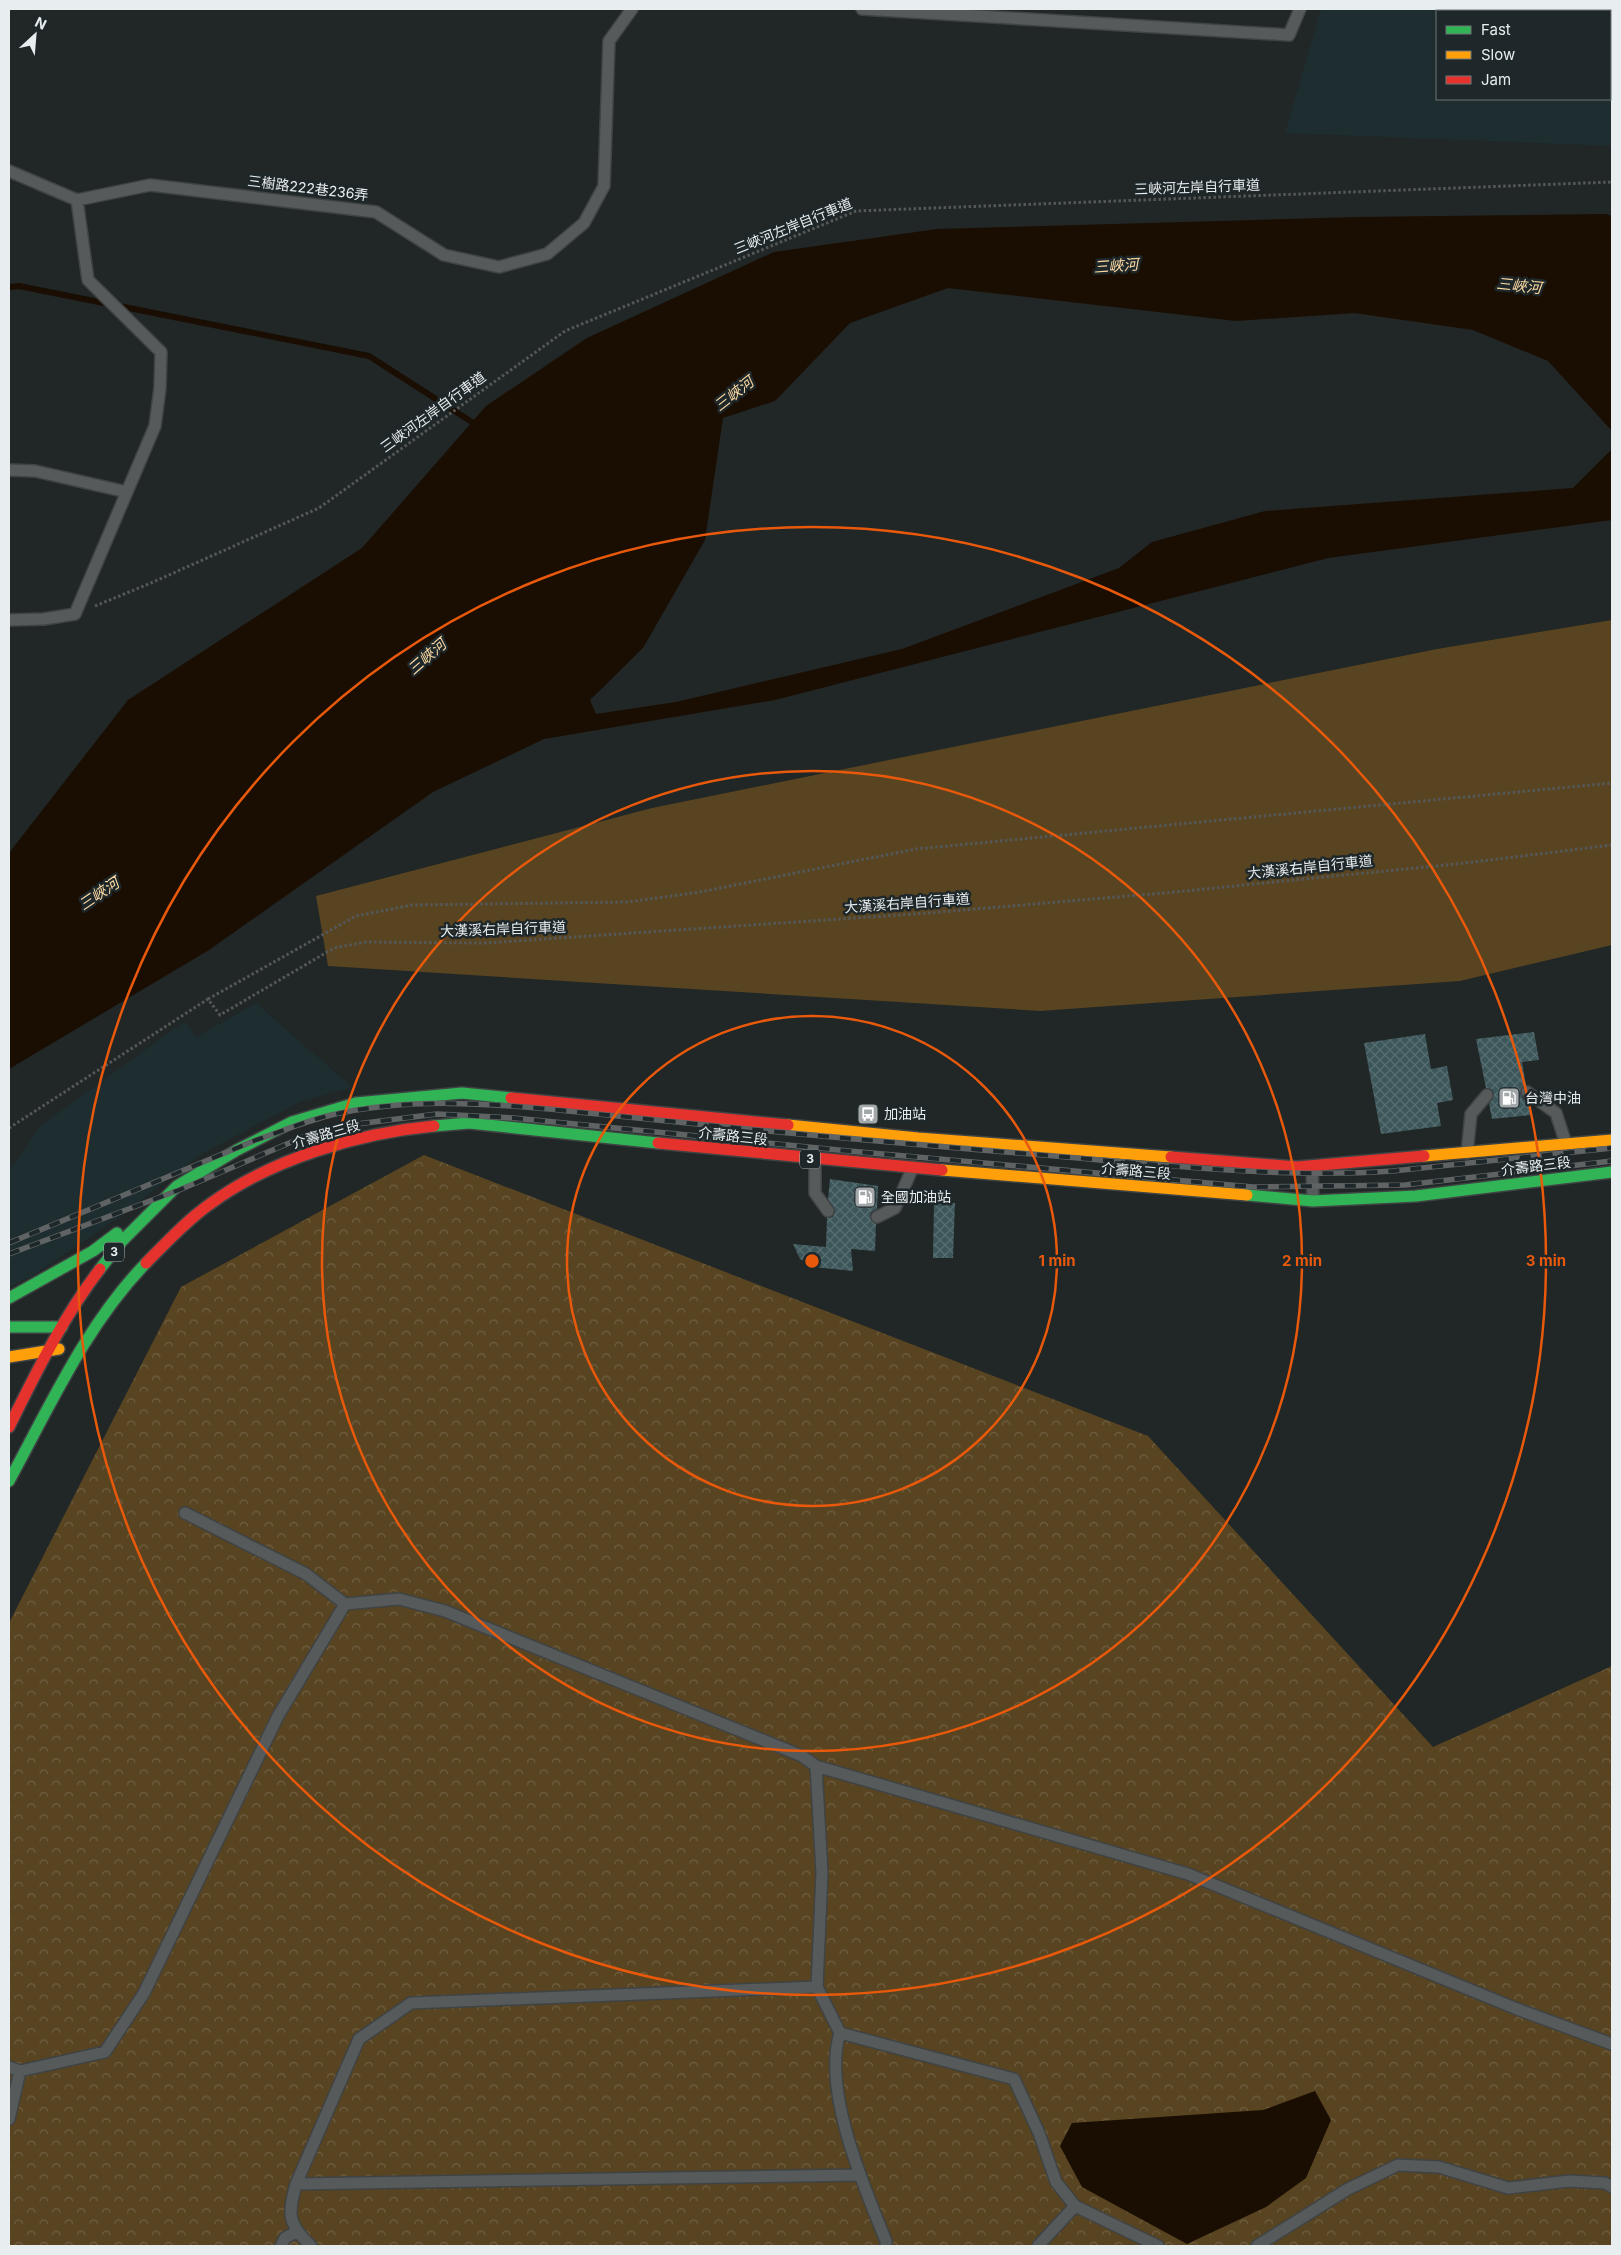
<svg xmlns="http://www.w3.org/2000/svg" width="1621" height="2255" font-family="Inter,'Noto Sans TC',sans-serif">
	<style>
		.built { fill: #1e2d30; fill-rule: evenodd }
		.green { fill: #584421 }
		.forest { fill: url(#forest-crowns) }
		.water { fill: #1a0e03 }
		.lines { fill: none; stroke-linecap: round; stroke-linejoin: round }
		.stream { stroke: #1a0e03; stroke-width: 6 }
		.building { fill: url(#building-cross-hatch) }
		.lane-casing { stroke: #3f4344; stroke-width: 14 }
		.fast-casing { stroke: #3f4344; stroke-width: 14 }
		.slow-casing { stroke: #3f4344; stroke-width: 14 }
		.jam-casing { stroke: #3f4344; stroke-width: 14 }
		.path { stroke: #555858; stroke-width: 3; stroke-dasharray: 2.5 2.5; stroke-linecap: butt }
		.lane { stroke: #575a5b; stroke-width: 11 }
		.fast { stroke: #30b455; stroke-width: 11 }
		.slow { stroke: #ff9f0a; stroke-width: 11 }
		.jam { stroke: #e5322d; stroke-width: 11 }
		.rail-casing { stroke: #606363; stroke-width: 5.5 }
		.rail { stroke: #1e2729; stroke-width: 4; stroke-dasharray: 11; stroke-linecap: butt }
		.ring { fill: none; stroke: #e8590c; stroke-width: 2.5 }
		.labels { text-anchor: middle; stroke-width: 5; stroke-linejoin: round; paint-order: stroke }
		.shield { fill: #1e2729; stroke: #abb2b4; stroke-width: 1 }
		.shield-label { font-size: 12px; font-weight: bold; fill: #e8edef }
		.street-label { font-size: 14px; fill: #e8edef; stroke: #1e2729 }
		.poi-label { font-size: 14px; fill: #e8edef; stroke: #1e2729; text-anchor: start }
		.water-label { font-size: 15px; font-style: italic; fill: #fddaa3; stroke: #1e2729 }
		.centre { fill: #e8590c; stroke: #1e2729; stroke-width: 2.5 }
		.ring-label { font-size: 15px; text-anchor: middle; font-weight: bold; fill: #e8590c; stroke: #1e2729; stroke-width: 5; stroke-linejoin: round; paint-order: stroke }
	</style>
	<defs>
		<pattern id="forest-crowns" width="20" height="18" patternUnits="userSpaceOnUse" patternTransform="scale(1.25)"><rect width="20" height="18" fill="#584421"/><path d="M2 6a3 3 0 1 1 6 0M12 15a3 3 0 1 1 6 0" fill="none" stroke="#705f42"/></pattern>
		<pattern id="building-cross-hatch" width="8" height="8" patternUnits="userSpaceOnUse" patternTransform="scale(1.25)"><rect width="8" height="8" fill="#3c565a"/><path d="M0 0l8 8M0 8l8-8" fill="none" stroke="#586f72"/></pattern>
	</defs>
	<rect width="100%" height="100%" fill="#212626"/>
	<path class="built" d="M1321 9H1612V146L1285 133ZM1437 11H1610V99H1437Z
		M256 1003 352 1087 300 1102 200 1155 118 1218 32 1276 9 1287V1171L40 1126 185 1021 196 1037Z"/>
	<path class="green" d="M1612 620V945L1460 981 1040 1011 328 966 316 896 652 808 1437 649Z"/>
	<path class="forest" d="M424 1155 1148 1436 1433 1747 1612 1666V2246H9V1623L181 1287Z"/>
	<path class="water" d="M1606 214 1612 216V431L1548 361 1473 330 1354 313 1236 321 948 288 850 323 775 401 723 418 705 540 643 648 590 700 596 714 676 702 902 649 1119 568 1152 542 1265 511 1573 488 1612 449V520L1328 558 775 700 544 739 433 792 209 950 9 1069V853L128 700 362 548 486 406 587 338 774 252 937 229 1355 217Z
		M1315 2091 1331 2120 1306 2178 1266 2207 1187 2244 1082 2187 1060 2146 1072 2123 1263 2110Z"/>
	<g class="lines">
		<path class="stream" d="M9 287 19 286 369 356 478 426"/>
	</g>
	<path class="building" d="M1534 1032 1539 1060 1522 1062 1526 1085 1520 1092 1522 1098 1529 1103 1531 1115 1492 1119 1489 1104 1494 1093 1491 1089 1486 1088 1476 1039Z
		M1425 1034 1431 1069 1447 1066 1453 1100 1437 1103 1441 1126 1381 1134 1364 1043Z
		M830 1179 878 1186 877 1209 871 1212 870 1217 876 1224 875 1251 851 1249 853 1271 813 1267 800 1259 793 1244 826 1247 827 1218 833 1217 835 1211 828 1199Z
		M955 1203 953 1258H933L934 1204Z"/>
	<g class="lines">
		<g class="lane-casing">
			<path id="lane" d="M862 9 1289 35 1300 9
				M9 171 77 200 150 185 376 212 444 255 499 267 547 254 584 223 604 186 609 41 632 9
				M9 470 35 471 127 492
				M9 620 44 619 75 614 155 426 160 388 161 352 88 280 77 200
				M1527 1092 1556 1113 1566 1144
				M1467 1153 1471 1114 1487 1095
				M815 1159V1193L828 1211
				M1312 1167 1313 1201
				M877 1217 895 1208 913 1167
				M185 1513 306 1574 345 1604 399 1599 445 1611 802 1756 816 1766 1188 1874 1517 2009 1612 2044
				M816 1766 822 1873 817 1987 840 2033C822 2090 864 2187 886 2241V2246
				M840 2033 1014 2079 1039 2133 1056 2182 1075 2206 1158 2246
				M9 2067 20 2071 105 2052 144 1993 278 1716 345 1604
				M9 2119 20 2071
				M296 2184 860 2175
				M281 2246 285 2238 296 2232
				M311 2246C287 2223 288 2214 296 2184L359 2039 411 2003 817 1987
				M1038 2246 1075 2206
				M1257 2246 1348 2189 1398 2165 1439 2167 1508 2188 1569 2181 1605 2183 1612 2187"/>
		</g>
		<g class="fast-casing">
			<path id="fast" d="M434 1126 469 1123 658 1143
				M1247 1195 1313 1201 1416 1196 1612 1172
				M100 1269 122 1241 177 1186 237 1150 292 1122 356 1103 462 1093 511 1098
				M9 1298 93 1251 117 1233
				M9 1327H62
				M9 1481C50 1406 86 1325 146 1263"/>
		</g>
		<g class="slow-casing">
			<path id="slow" d="M788 1125 918 1138 1171 1157
				M1424 1156 1612 1140
				M942 1170 1247 1195
				M9 1357 59 1349"/>
		</g>
		<g class="jam-casing">
			<path id="jam" d="M511 1098 788 1125
				M658 1143 942 1170
				M1171 1157 1297 1167 1424 1156
				M146 1263C166 1243 187 1220 210 1204 271 1159 359 1133 434 1126
				M9 1427C36 1373 63 1317 100 1269"/>
		</g>
		<path class="path" d="M95 606 151 583 319 508 565 331 856 211 1612 182
			M208 999 356 916 412 905 628 902 700 892 916 849 1612 783
			M9 1128 208 999 220 1015 334 948 366 942 485 943 929 913 1175 892 1465 863 1612 845"/>
		<use href="#lane" class="lane"/>
		<use href="#fast" class="fast"/>
		<use href="#slow" class="slow"/>
		<use href="#jam" class="jam"/>
		<g class="rail-casing">
			<path id="rail" d="M9 1243 256 1140C280 1132 303 1122 327 1116 406 1097 488 1103 568 1111 617 1116 667 1121 717 1126 837 1138 957 1148 1078 1158 1183 1167 1287 1178 1393 1171L1612 1148
				M9 1254 179 1190 308 1135 341 1126 437 1114 514 1118 849 1151 1253 1187 1405 1185 1612 1161"/>
		</g>
		<use href="#rail" class="rail"/>
	</g>
	<g class="ring">
		<circle cx="812" cy="1261" r="245"/>
		<circle cx="812" cy="1261" r="490"/>
		<circle cx="812" cy="1261" r="734"/>
	</g>
	<defs>
		<g id="fuel-square" transform="scale(1.125)"><rect x="-9" y="-9" width="18" height="18" rx="4" fill="#a2a7a9" stroke="#1e2729"/><path d="M-5.5-6h7V0h2V4h1.3V-2.5L3-4.5l.8-.8L6-3V5H2.5V1h-1V6h-7ZM-4.2-4.7v3.2H.2V-4.7Z" fill="#fff"/></g>
		<g id="bus-square" transform="scale(1.125)"><rect x="-9" y="-9" width="18" height="18" rx="4" fill="#a2a7a9" stroke="#1e2729"/><path d="M-5-6H5V4H4V6H2V4H-2V6H-4V4H-5ZM-3.5-4V0h7V-4ZM-3.5 1.2v1.5H-2V1.2ZM2 1.2v1.5H3.5V1.2Z" fill="#fff"/></g>
	</defs>
	<g fill-rule="evenodd">
		<use href="#fuel-square" x="1509" y="1098"/>
		<use href="#bus-square" x="868" y="1114"/>
		<use href="#fuel-square" x="865" y="1197"/>
	</g>
	<g class="labels">
		<g class="shield">
			<rect x="800" y="1149.5" width="20" height="19" rx="4"/>
			<rect x="104" y="1242.5" width="20" height="19" rx="4"/>
		</g>
		<g class="shield-label">
			<text x="810" y="1163">3</text>
			<text x="114" y="1256">3</text>
		</g>
		<g class="street-label">
			<text transform="translate(1197 187) rotate(-2)" y="5">三峽河左岸自行車道</text>
			<text transform="translate(308 188) rotate(7)" y="5">三樹路222巷236弄</text>
			<text transform="translate(793 226) rotate(-22)" y="5">三峽河左岸自行車道</text>
			<text transform="translate(433 412) rotate(-36)" y="5">三峽河左岸自行車道</text>
			<text transform="translate(1310 867) rotate(-6)" y="5">大漢溪右岸自行車道</text>
			<text transform="translate(907 903) rotate(-4)" y="5">大漢溪右岸自行車道</text>
			<text transform="translate(503 929) rotate(-2)" y="5">大漢溪右岸自行車道</text>
			<text transform="translate(326 1134) rotate(-16)" y="5">介壽路三段</text>
			<text transform="translate(733 1136) rotate(6)" y="5">介壽路三段</text>
			<text transform="translate(1536 1166) rotate(-7)" y="5">介壽路三段</text>
			<text transform="translate(1136 1171) rotate(5)" y="5">介壽路三段</text>
		</g>
		<g class="poi-label">
			<text x="1525" y="1103">台灣中油</text>
			<text x="884" y="1119">加油站</text>
			<text x="881" y="1202">全國加油站</text>
		</g>
		<g class="water-label">
			<text transform="translate(1116 266) rotate(-4)" y="5">三峽河</text>
			<text transform="translate(1519 286) rotate(6)" y="5">三峽河</text>
			<text transform="translate(734 394) rotate(-38)" y="5">三峽河</text>
			<text transform="translate(427 657) rotate(-41)" y="5">三峽河</text>
			<text transform="translate(99 894) rotate(-34)" y="5">三峽河</text>
		</g>
	</g>
	<circle cx="812" cy="1261" r="8" class="centre"/>
	<g class="ring-label">
		<text x="1057" y="1266">1 min</text>
		<text x="1302" y="1266">2 min</text>
		<text x="1546" y="1266">3 min</text>
	</g>
	<rect width="1621" height="2255" fill="none" stroke="#e8edef" stroke-width="20"/>
	<rect x="1436" y="10" width="175" height="90" fill="#1e2729" stroke="#6f7678"/>
	<rect x="1446" y="26" width="25" height="8" fill="#30b455" stroke="#6f7678"/>
	<text x="1481" y="35" font-size="15" fill="#e8edef">Fast</text>
	<rect x="1446" y="51" width="25" height="8" fill="#ff9f0a" stroke="#6f7678"/>
	<text x="1481" y="60" font-size="15" fill="#e8edef">Slow</text>
	<rect x="1446" y="76" width="25" height="8" fill="#e5322d" stroke="#6f7678"/>
	<text x="1481" y="85" font-size="15" fill="#e8edef">Jam</text>
	<g transform="translate(35 35) rotate(26)" stroke="#1e2729" stroke-width="4" paint-order="stroke">
	<path d="M0-4L9 19L0 12L-9 19Z" fill="#e8edef"/>
	<text y="-8" font-size="14" font-weight="bold" text-anchor="middle" fill="#e8edef">N</text>
	</g>
</svg>
